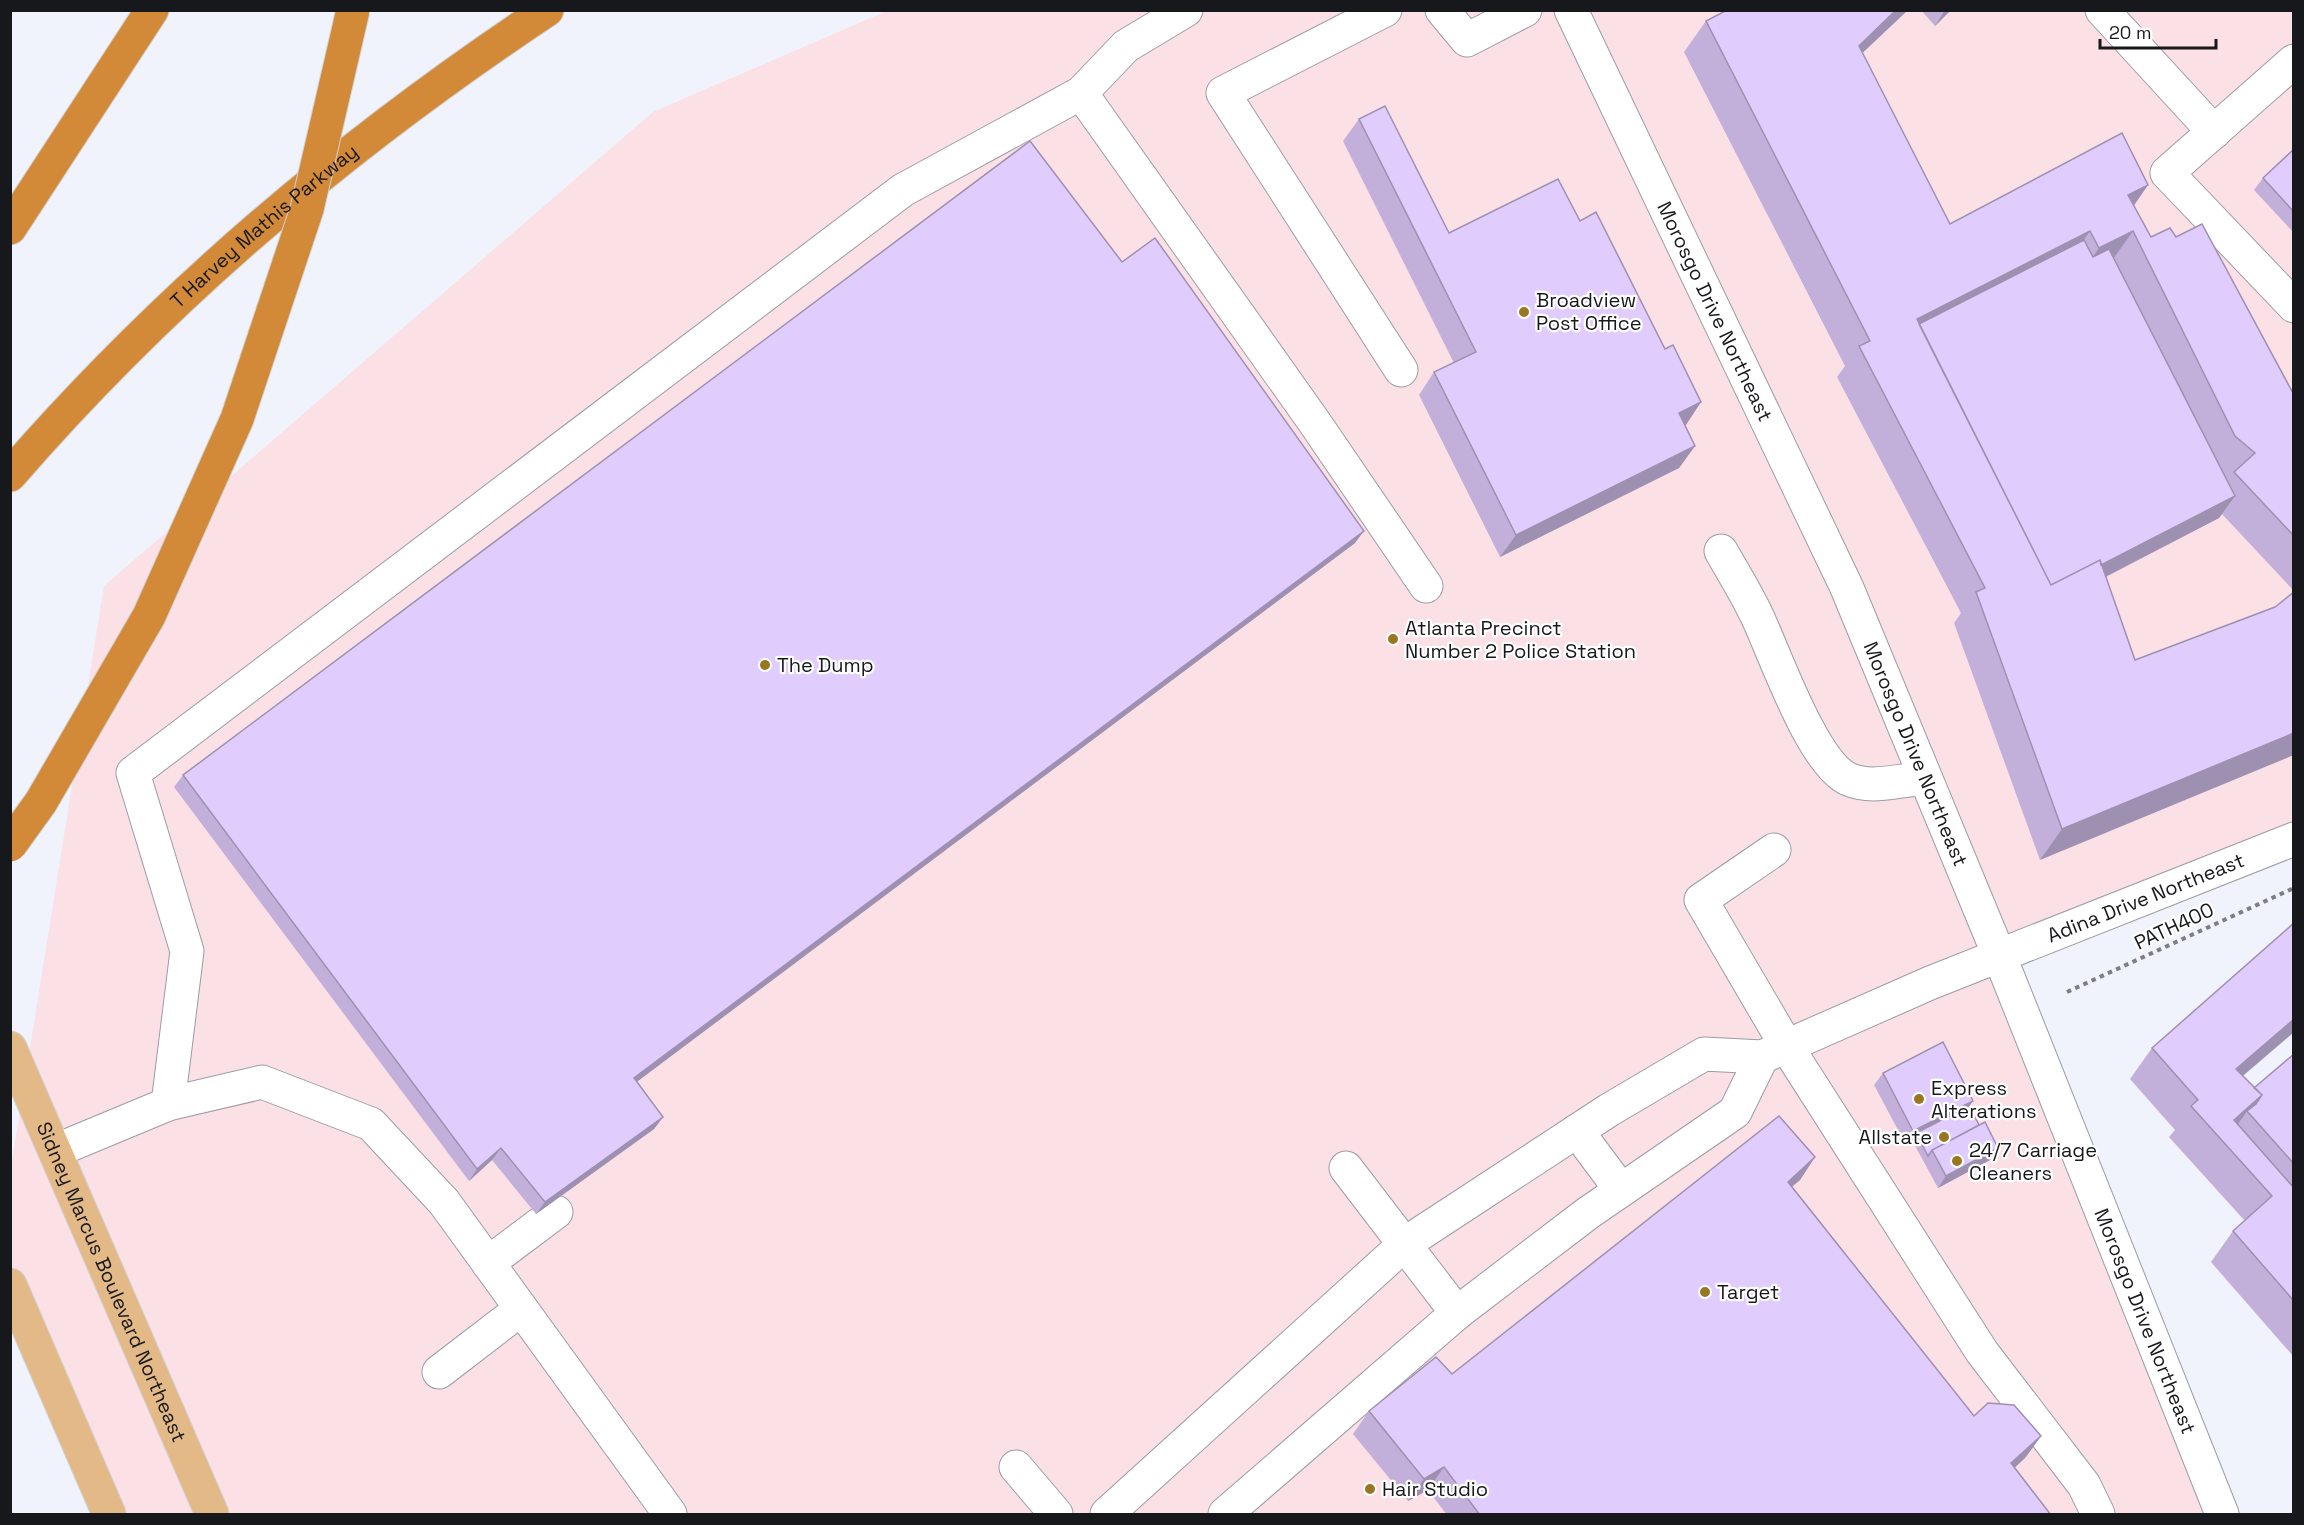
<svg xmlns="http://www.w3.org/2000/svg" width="2304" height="1525" font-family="'Space Grotesk',sans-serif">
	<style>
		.commercial { fill: #fbe0e6 }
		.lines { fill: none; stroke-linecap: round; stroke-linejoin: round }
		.minor-casing { stroke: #9b9ca6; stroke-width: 35 }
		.major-casing { stroke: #d1d1d1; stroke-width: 35 }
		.highway-casing { stroke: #d1d1d1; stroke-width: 35 }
		.path { stroke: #7d7e85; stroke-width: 4; stroke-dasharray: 4.5 4.5; stroke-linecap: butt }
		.minor { stroke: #fff; stroke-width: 33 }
		.major { stroke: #e4b988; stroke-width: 33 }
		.highway { stroke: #d28a38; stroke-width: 33 }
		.highway-bridge-casing { stroke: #d1d1d1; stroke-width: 35; stroke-linecap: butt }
		.highway-bridge { stroke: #d28a38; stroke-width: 33 }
		.wall { fill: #c2b0da }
		.shaded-wall { fill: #9e90b1 }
		.building { fill: #e1cdfd; stroke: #9e90b1; stroke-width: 1.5 }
		.poi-dot { fill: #997721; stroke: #fff; stroke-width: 2 }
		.labels { text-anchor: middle; stroke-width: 4.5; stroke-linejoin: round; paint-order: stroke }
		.street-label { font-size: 20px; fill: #17181b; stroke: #fff }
		.poi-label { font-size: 20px; fill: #17181b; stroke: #fff; text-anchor: start }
	</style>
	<rect width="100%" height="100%" fill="#f0f2fc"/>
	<path class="commercial" d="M887 11H2293V829L2004 937 2241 1514H110L11 1312V1167L104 586 653 112Z"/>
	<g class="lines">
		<g class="minor-casing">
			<g id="minor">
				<path d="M1385 10 1223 93 1401 370"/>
				<path d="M1442 10 1467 40 1525 10"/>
				<path id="s1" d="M1571 10 1847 588 2008 977 2222 1514"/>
				<path d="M2102 10 2214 132"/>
				<path d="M2294 61 2167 173 2294 306"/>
				<path d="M1081 93 1315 423 1426 586"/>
				<path d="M1721 551C1733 572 1746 593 1757 616 1775 654 1812 762 1848 779 1873 790 1899 779 1925 779"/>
				<path d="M1774 850 1701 900 1787 1047 1982 1352 2084 1485 2098 1514"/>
				<path d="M168 1104 187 951 133 773 903 190 1081 93 1126 46 1186 10"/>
				<path d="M1577 1131 1621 1190"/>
				<path d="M55 1151 168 1104 262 1082 371 1124 444 1202 670 1514"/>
				<path d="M1346 1168 1457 1313"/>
				<path d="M488 1263 556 1212"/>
				<path d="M439 1372 521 1309"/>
				<path d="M1016 1467 1056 1514"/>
				<path id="s2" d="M1107 1514 1406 1243 1609 1110 1704 1054 1762 1057 1930 983 2294 839"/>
				<path d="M1225 1514 1457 1313 1588 1213 1735 1112 1762 1057"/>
			</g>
		</g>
		<g class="major-casing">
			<g id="major">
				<path id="s3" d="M10 1048 212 1514"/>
				<path d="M10 1285 109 1514"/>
			</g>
		</g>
		<g class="highway-casing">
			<g id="highway">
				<path d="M10 228 152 10"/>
				<path id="s4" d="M10 475C168 293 347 143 547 10"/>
			</g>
		</g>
		<path class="path" d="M2067 992 2294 888"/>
		<use href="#minor" class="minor"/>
		<use href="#major" class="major"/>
		<use href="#highway" class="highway"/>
		<g class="highway-bridge-casing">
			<path id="highway-bridge" d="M10 845 41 802 149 616 237 419 307 209 353 10"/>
		</g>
		<use href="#highway-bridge" class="highway-bridge"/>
	</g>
	<path class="wall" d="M1908 10 1862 53 1950 224 2148 185 2134 206 2151 237H2176L2294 395V591L2222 514 2219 518 2106 577 2135 660 2275 607 2040 860 1954 623 1961 613 1837 377 1845 366 1684 52 1706 21Z
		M1921 10H1951L1935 26Z
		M1359 119 1449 233 1580 221 1701 402 1685 425 1695 446 1679 468 1500 557 1419 395 1434 372 1454 363 1343 141Z
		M2294 149V233L2254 190 2263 178Z
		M1122 262 1355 543 637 1081 663 1117 654 1129 536 1214 492 1160 469 1181 174 787 183 775Z
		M2294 1032 2243 1076 2254 1088 2294 1054V1357L2211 1262 2233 1231 2245 1221 2169 1137 2175 1130 2130 1079 2152 1048Z
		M1883 1073 1973 1101 1969 1106 1990 1160 1938 1188 1912 1140 1905 1143 1874 1085Z
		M1815 1157 1800 1180 1792 1186 1974 1416 2041 1436 2025 1458 2014 1468 2051 1515H1447L1428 1490 1408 1501 1353 1434 1369 1411 1452 1374Z"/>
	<path class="shaded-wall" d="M1896 10H1908L1837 77 1859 46Z
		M1945 10H1951L1935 26Z
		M2148 185 2126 216 2128 195Z
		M2090 231 2068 262 1917 339V319Z
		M2133 231 2111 262 2077 279 2099 248Z
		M1701 402 1686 425 1663 436 1679 413Z
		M1695 446 1679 468 1500 557 1516 535Z
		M2235 496 2219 518 2029 616 2045 594Z
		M1364 531 1355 543 626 1090 634 1078Z
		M2294 733V755L2040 860 2062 829Z
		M2294 1019V1032L2214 1100 2236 1069Z
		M2262 1095 2249 1113 2247 1111 2231 1134 2234 1120Z
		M1973 1101 1965 1112 1916 1133 1912 1140 1905 1143 1913 1131Z
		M663 1117 654 1129 536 1214 545 1202Z
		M501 1148 492 1160 469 1181 477 1169Z
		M1998 1148 1990 1160 1938 1188 1946 1176Z
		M1815 1157 1800 1180 1772 1204 1788 1182Z
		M2041 1436 2025 1458 1995 1486 2011 1463Z
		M1444 1467 1428 1490 1408 1501 1424 1479Z"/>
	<path class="building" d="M1727 10H1896L1859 46 1950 224 2122 133 2148 185 2128 195 2151 237 2170 228 2176 237 2202 224 2294 395V536L2234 472 2255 453 2235 436 2133 231 2099 248 2090 231 1917 319 2051 585 2100 560 2135 660 2275 607 2294 592V733L2062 829 1976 592 1985 588 1859 346 1870 341 1706 21Z
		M1385 106 1449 233 1558 179 1580 221 1596 212 1665 349 1673 345 1701 402 1679 413 1695 446 1516 535 1434 372 1476 352 1359 119Z
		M1030 141 1122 262 1155 238 1364 531 634 1078 663 1117 545 1202 501 1148 477 1169 183 775Z
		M2294 149V212L2263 178Z
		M2084 240 2093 257 2109 249 2235 496 2101 565 2100 560 2051 585 1919 324Z
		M2294 923V1019L2236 1069 2262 1095 2234 1120 2294 1188V1301L2233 1231 2272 1196 2191 1106 2198 1100 2152 1048Z
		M1943 1042 1973 1101 1913 1131 1883 1073Z
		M2294 1054V1164L2247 1111 2256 1104 2262 1095 2254 1088Z
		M1969 1106 1979 1125 1932 1150 1928 1156 1916 1133Z
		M1779 1116 1815 1157 1788 1182 1974 1416 1988 1403 2014 1405 2041 1436 2011 1463 2051 1515H1480L1444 1467 1424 1479 1369 1411 1436 1357 1452 1374Z
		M1985 1122 1998 1148 1946 1176 1932 1150Z"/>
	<g class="poi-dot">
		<circle cx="1524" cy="312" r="6"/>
		<circle cx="1393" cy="639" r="6"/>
		<circle cx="765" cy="665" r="6"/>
		<circle cx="1919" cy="1099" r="6"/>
		<circle cx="1944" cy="1137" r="6"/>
		<circle cx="1957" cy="1161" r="6"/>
		<circle cx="1705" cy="1292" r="6"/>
		<circle cx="1370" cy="1489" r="6"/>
	</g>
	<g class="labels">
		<g class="street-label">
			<text dy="7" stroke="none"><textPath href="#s4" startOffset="356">T Harvey Mathis Parkway</textPath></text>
			<text dy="7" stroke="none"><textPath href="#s1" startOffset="334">Morosgo Drive Northeast</textPath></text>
			<text dy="7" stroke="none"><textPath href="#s1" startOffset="820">Morosgo Drive Northeast</textPath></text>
			<text dy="7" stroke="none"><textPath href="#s2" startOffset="1230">Adina Drive Northeast</textPath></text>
			<text transform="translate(2174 926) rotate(-25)" y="7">PATH400</text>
			<text dy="7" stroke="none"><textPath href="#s3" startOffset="255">Sidney Marcus Boulevard Northeast</textPath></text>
			<text dy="7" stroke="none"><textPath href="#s1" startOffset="1432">Morosgo Drive Northeast</textPath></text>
		</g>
		<g class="poi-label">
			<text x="1536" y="307">Broadview<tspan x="1536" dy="23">Post Office</tspan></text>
			<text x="1405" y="635">Atlanta Precinct<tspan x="1405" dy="23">Number 2 Police Station</tspan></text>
			<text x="777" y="672">The Dump</text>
			<text x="1931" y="1095">Express<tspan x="1931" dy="23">Alterations</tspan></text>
			<text x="1932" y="1144" text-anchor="end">Allstate</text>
			<text x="1969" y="1157">24/7 Carriage<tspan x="1969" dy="23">Cleaners</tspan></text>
			<text x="1717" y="1299">Target</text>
			<text x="1382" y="1496">Hair Studio</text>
		</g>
	</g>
	<rect width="2304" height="1525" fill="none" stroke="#17181b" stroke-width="24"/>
	<path d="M2100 39v9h116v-9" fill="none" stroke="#17181b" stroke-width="3"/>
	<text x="2109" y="39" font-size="18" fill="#17181b" stroke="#ffffff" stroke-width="4.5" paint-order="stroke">20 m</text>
</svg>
